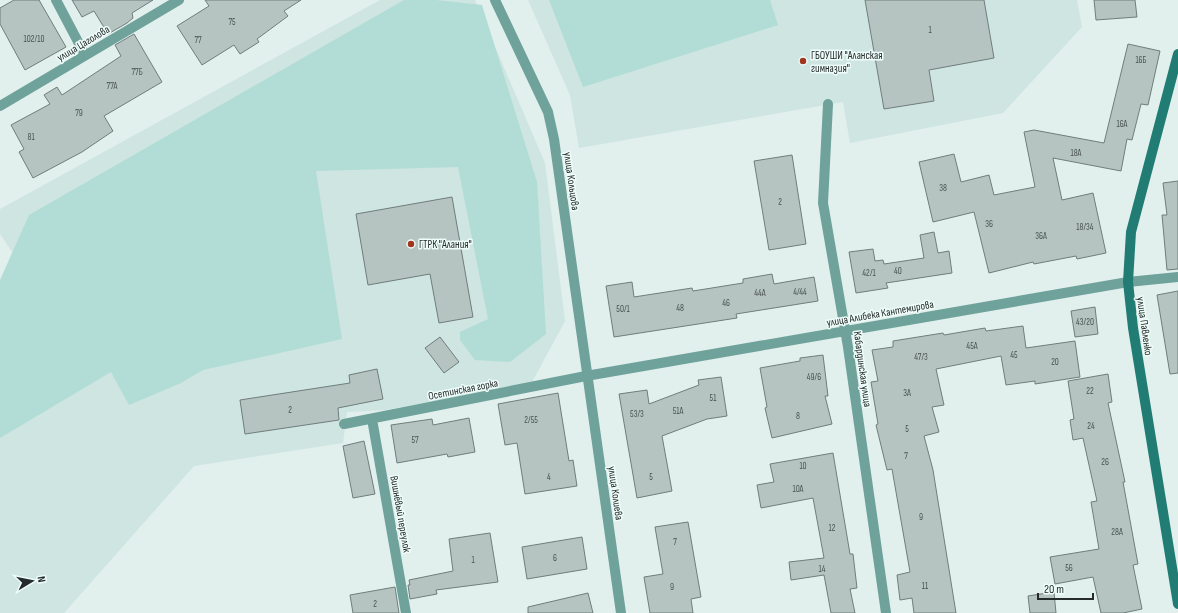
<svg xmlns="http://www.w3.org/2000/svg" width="1178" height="613" font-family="'Sofia Sans Condensed',sans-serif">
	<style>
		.built { fill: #cee5e1 }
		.green { fill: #b1ddd6 }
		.building { fill: #b5c4c1; stroke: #707d7b }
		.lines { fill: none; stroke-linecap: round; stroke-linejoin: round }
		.minor { stroke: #6ea29b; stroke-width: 10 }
		.secondary { stroke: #217d74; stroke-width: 10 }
		.poi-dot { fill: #9f361d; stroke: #eefdfa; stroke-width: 1.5 }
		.labels { text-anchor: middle; stroke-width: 3; stroke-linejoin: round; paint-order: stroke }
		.number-label { font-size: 9px; fill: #495150 }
		.street-label { font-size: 11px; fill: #252b2a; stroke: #eefdfa }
		.poi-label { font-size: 11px; fill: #252b2a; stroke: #eefdfa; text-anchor: start }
	</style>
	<rect width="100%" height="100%" fill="#e1efed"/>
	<path class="built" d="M380 0H475L545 163 565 321 531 384 386 410 347 412 343 443 194 466 64 613H0V314L35 286 0 234V209Z
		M528 0H1077L1082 27 1003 113 850 143 843 102 579 148 570 95Z"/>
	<path class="green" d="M404 0H436L482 5 537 182 546 334 510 362 475 360 460 340V332L488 319 458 167 316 171 342 339 203 370 181 383 129 405 111 372 0 438V280L29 215Z
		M549 0H770L778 25 583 87Z"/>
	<path class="building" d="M14 0H39L66 47 25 70 0 24V8Z
		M72 0H153L132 13 133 18 127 23 108 34 94 11 82 17Z
		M205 0H301L284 11 288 16 257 39 259 42 240 54 234 45 202 65 177 26 209 6Z
		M865 0H984L994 58 929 70 934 101 884 109Z
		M1094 0H1135L1137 17 1096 20Z
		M134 34 162 82 104 116 113 131 82 152 33 178 19 152 24 149 11 125 50 104 44 95 57 87 62 95 121 56 115 45Z
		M1128 44 1160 51 1148 105 1141 104 1132 140 1127 139 1121 171 1053 158 1062 200 1093 193 1106 253 1077 259 1076 256 1034 264 1033 262 989 273 974 212 933 222 919 162 954 154 961 182 989 175 994 195 1035 187 1024 132 1034 130 1104 143Z
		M792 155 806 244 769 250 754 161Z
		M1178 181V269L1167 270 1162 215H1167L1163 183Z
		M452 197 473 317 439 323 430 274 368 285 356 214Z
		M934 232 938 253 949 251 952 273 886 283 888 288 856 293 849 252 873 249 875 261 883 260 884 264 924 258 920 235Z
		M772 274 774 284 814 277 818 301 736 314 737 318 614 337 606 286 632 282 634 297 692 288 693 291 743 283V279Z
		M1178 291V373L1170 374 1157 295Z
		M1095 307 1098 334 1075 337 1071 311Z
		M1023 326 1026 348 1075 341 1080 377 1035 384V381L1006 385 1001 356 936 369 944 405 932 407 939 432 924 436 933 470 956 613H914L912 598 900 600 897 575 910 572 892 469 887 470 876 425 878 424 871 382 878 381 872 350 893 347V341L943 333 944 335 985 328 986 331Z
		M440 337 459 362 444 373 425 348Z
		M823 355 828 396H825L832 424 772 438 765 408 767 407 760 368 800 361V358Z
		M377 369 383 399 338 408 339 420 245 434 240 400 350 383 349 375Z
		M1108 374 1112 402 1108 403 1125 482H1123L1138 564 1133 565 1142 609 1123 613H1101L1093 577 1055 584 1050 557 1099 549 1091 502 1097 501 1083 438 1073 440 1070 420 1074 419 1068 381Z
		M721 377 727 416 707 419 662 436 672 491 637 498 619 394 647 390 649 404 699 385 698 380Z
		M558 393 569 461 573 460 577 486 525 494 517 443 505 445 498 404Z
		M469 418 475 452 448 457 447 454 397 463 391 425 432 419 433 425Z
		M364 441 375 494 353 498 343 446Z
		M833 453 850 554H853L857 588 850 589 855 613H831L824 575 791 580 789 562 824 558 813 498 761 508 757 485 774 482 770 464Z
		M688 522 701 597 691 599 693 613H650L644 577 663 574 655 527Z
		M490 533 498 582 436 590 437 594 410 599 408 585H410L409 580 453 571 449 539Z
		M582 537 587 569 527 579 522 547Z
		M395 587 399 613H353L350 595Z
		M1054 592 1056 613H1030L1028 596Z
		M588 593 593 613H528V607Z"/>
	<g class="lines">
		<path class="minor" d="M56 0 85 55
			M495 0 548 112 554 139 621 613
			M828 104 823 203 848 347 886 613
			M0 106 179 0
			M372 419 406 613
			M344 424 586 376 1128 282 1178 277"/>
		<path class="secondary" d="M1178 54 1131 232 1128 282 1133 328 1178 604"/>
	</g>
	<g class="poi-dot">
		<circle cx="803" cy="61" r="4"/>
		<circle cx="411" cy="244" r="4"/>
	</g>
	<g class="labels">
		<g class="number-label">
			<text x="232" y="25">75</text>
			<text x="930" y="33">1</text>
			<text x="34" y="42">102/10</text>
			<text x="198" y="43">77</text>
			<text x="1141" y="63">16Б</text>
			<text x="137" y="75">77Б</text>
			<text x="112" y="89">77А</text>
			<text x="79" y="116">79</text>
			<text x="1122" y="127">16А</text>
			<text x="31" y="140">81</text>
			<text x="1076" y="156">18А</text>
			<text x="943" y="191">38</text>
			<text x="780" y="205">2</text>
			<text x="989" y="227">36</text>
			<text x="1085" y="230">18/34</text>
			<text x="1041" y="239">36А</text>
			<text x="898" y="274">40</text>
			<text x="869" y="276">42/1</text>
			<text x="800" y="295">4/44</text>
			<text x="760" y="296">44А</text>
			<text x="726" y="306">46</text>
			<text x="680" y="311">48</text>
			<text x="623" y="312">50/1</text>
			<text x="1085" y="325">43/20</text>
			<text x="972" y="349">45А</text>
			<text x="1014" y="358">45</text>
			<text x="921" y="360">47/3</text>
			<text x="1055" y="365">20</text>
			<text x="814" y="380">49/6</text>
			<text x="1090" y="394">22</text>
			<text x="907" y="396">3А</text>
			<text x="713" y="401">51</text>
			<text x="290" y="413">2</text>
			<text x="678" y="414">51A</text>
			<text x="637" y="417">53/3</text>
			<text x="798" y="419">8</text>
			<text x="531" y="423">2/55</text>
			<text x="1091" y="429">24</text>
			<text x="907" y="432">5</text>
			<text x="415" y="443">57</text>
			<text x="906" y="459">7</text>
			<text x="1105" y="465">26</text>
			<text x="803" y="469">10</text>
			<text x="549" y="480">4</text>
			<text x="651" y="480">5</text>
			<text x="798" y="492">10А</text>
			<text x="921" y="520">9</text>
			<text x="832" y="531">12</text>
			<text x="1117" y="535">28А</text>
			<text x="675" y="545">7</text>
			<text x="555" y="561">6</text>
			<text x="473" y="563">1</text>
			<text x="1069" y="571">56</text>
			<text x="822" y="572">14</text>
			<text x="925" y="589">11</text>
			<text x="672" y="590">9</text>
			<text x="375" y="607">2</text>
		</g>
		<g class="street-label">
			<text transform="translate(83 43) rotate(-31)" y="4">улица Цаголова</text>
			<text transform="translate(572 181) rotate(82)" y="4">улица Кольцова</text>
			<text transform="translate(880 313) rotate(-10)" y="4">улица Алибека Кантемирова</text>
			<text transform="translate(1145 326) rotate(82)" y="4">улица Павленко</text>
			<text transform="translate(863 369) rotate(82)" y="4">Кабардинская улица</text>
			<text transform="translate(463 389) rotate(-11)" y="4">Осетинская горка</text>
			<text transform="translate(616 493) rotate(82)" y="4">улица Колиева</text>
			<text transform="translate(401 514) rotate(80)" y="4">Вишнёвый переулок</text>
		</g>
		<g class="poi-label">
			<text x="811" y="59">ГБОУШИ "Аланская<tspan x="811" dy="13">гимназия"</tspan></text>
			<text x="419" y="248">ГТРК "Алания"</text>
		</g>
	</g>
	<g transform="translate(32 581) rotate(80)" stroke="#eefdfa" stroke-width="3" paint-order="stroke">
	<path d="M0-3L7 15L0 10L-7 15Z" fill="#252b2a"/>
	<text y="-6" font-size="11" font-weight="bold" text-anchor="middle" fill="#252b2a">N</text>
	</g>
	<path d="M1038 593v6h55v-6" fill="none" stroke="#252b2a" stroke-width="2"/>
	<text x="1044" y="593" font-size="12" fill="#252b2a" stroke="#eefdfa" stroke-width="3" paint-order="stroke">20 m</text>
</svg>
